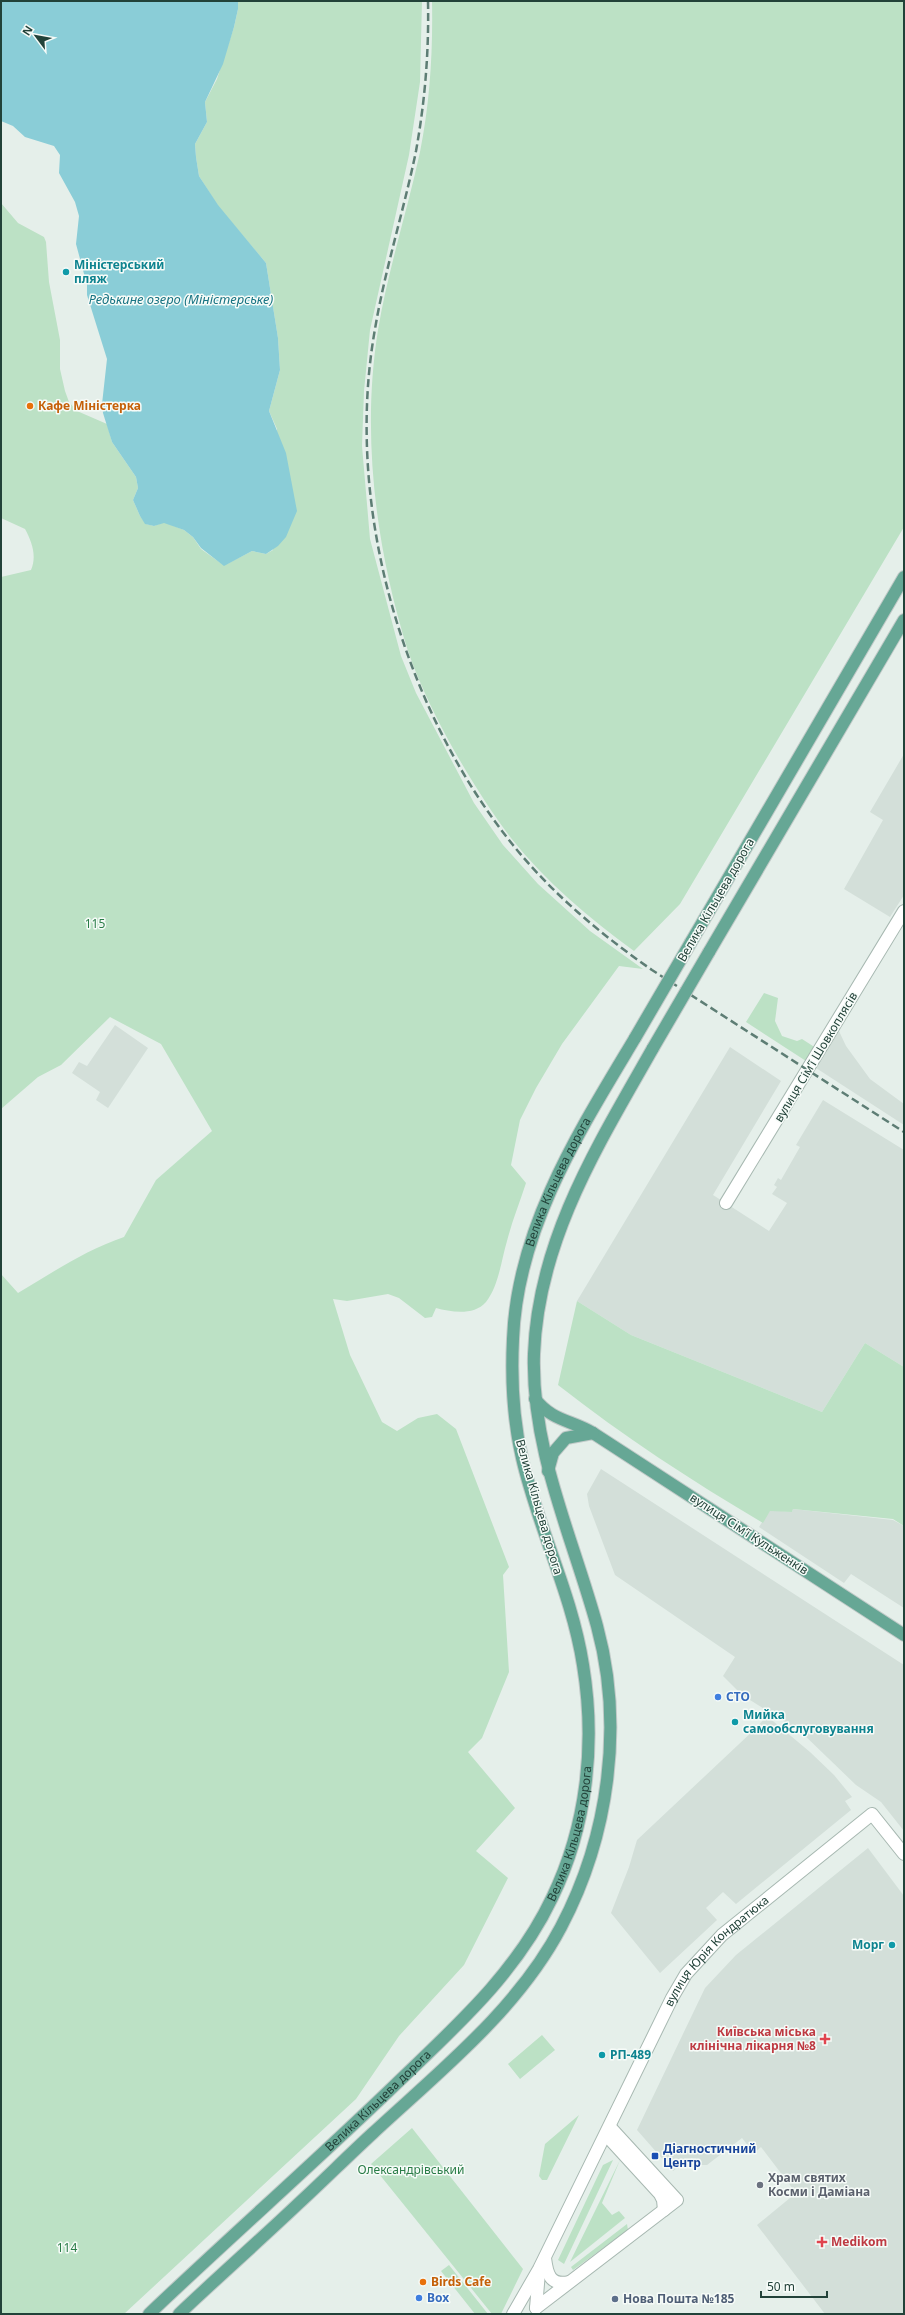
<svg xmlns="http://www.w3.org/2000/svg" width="905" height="2315" font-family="'Noto Sans',sans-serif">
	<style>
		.built { fill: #d3dfd9 }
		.green { fill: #bce1c5 }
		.water { fill: #8acdd7 }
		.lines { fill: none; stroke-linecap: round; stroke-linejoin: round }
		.minor-casing { stroke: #a7b8b1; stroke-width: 14 }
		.major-casing { stroke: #c1cac8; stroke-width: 14 }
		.minor { stroke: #fff; stroke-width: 12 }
		.major { stroke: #66a795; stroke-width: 12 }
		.rail { stroke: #5d7d74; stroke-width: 2.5; stroke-dasharray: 8 4; stroke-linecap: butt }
		.major-bridge-casing { stroke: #c1cac8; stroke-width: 14; stroke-linecap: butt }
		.major-bridge { stroke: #66a795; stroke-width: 12 }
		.culture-dot { fill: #0f9aa8; stroke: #f6fbf8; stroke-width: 1.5 }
		.food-dot { fill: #e8710a; stroke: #f6fbf8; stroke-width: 1.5 }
		.shop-dot { fill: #3f7fe0; stroke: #f6fbf8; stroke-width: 1.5 }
		.health-dot { fill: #e0444e; stroke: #f6fbf8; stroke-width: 1.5 }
		.transit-dot { fill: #1a4fb4; stroke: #f6fbf8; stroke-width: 1.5 }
		.worship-dot { fill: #6b7280; stroke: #f6fbf8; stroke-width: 1.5 }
		.service-dot { fill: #5c6f8a; stroke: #f6fbf8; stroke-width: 1.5 }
		.labels { text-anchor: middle; stroke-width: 3; stroke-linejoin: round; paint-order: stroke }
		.culture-label { font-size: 12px; font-weight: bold; fill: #0d838f; stroke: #f6fbf8; text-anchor: start }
		.food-label { font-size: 12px; font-weight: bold; fill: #c56008; stroke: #f6fbf8; text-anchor: start }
		.street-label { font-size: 12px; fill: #224239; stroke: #f6fbf8 }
		.park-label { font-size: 12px; fill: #297c47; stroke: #f6fbf8 }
		.shop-label { font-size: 12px; font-weight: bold; fill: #366cbe; stroke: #f6fbf8; text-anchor: start }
		.health-label { font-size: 12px; font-weight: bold; fill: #be3a42; stroke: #f6fbf8; text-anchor: end }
		.transit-label { font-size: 12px; font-weight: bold; fill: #164399; stroke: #f6fbf8; text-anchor: start }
		.worship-label { font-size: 12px; font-weight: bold; fill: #5b616d; stroke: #f6fbf8; text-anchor: start }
		.service-label { font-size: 12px; font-weight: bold; fill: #4e5e75; stroke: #f6fbf8; text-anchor: start }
		.water-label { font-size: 13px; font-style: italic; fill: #187483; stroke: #f6fbf8 }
	</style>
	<rect width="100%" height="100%" fill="#e5efea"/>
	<path class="built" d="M904 754V895L890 917 844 889 883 820 870 812Z
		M115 1025 148 1048 108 1108 96 1100 100 1092 72 1073 79 1062 87 1066Z
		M838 1029 846 1046 870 1079 904 1104V1125L816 1068Z
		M730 1047 781 1081 713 1195 769 1231 787 1203 772 1194 777 1187 774 1185 778 1178 781 1180 800 1147 796 1145 823 1100 904 1150V1367L865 1343 822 1412 631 1335 577 1301Z
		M601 1469 904 1665V1831L881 1802 856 1785 800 1731 742 1695 723 1676 735 1657 615 1575 589 1506 587 1494Z
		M793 1509 893 1520 904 1526V1608L851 1574 844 1583 759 1527 770 1510 792 1512Z
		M767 1716 810 1752 834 1775 852 1797 845 1801 851 1810 736 1904 723 1892 706 1908 717 1920 660 1973 611 1913 629 1867 637 1840 755 1729Z
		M868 1848 904 1896V2314H825L757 2225 796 2193 761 2147 754 2153 742 2138 707 2165H698L692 2158 673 2171 637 2130 705 1988 736 1955Z"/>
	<path class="green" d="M238 1H422L420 82 409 155 370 330 364 391 362 446 370 539 401 656 416 693 474 803 503 845 538 884 590 931 643 969 619 966 562 1044 536 1088 520 1120 511 1165 526 1183C520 1202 512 1221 507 1241 501 1261 499 1285 486 1302 474 1316 451 1312 436 1308L432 1317 425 1318 399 1298 388 1294 347 1301 333 1299 350 1355 382 1422 397 1431 418 1418 437 1414 456 1429 509 1567 503 1575 509 1672 482 1738 468 1752 515 1808 476 1851 508 1878 464 1965 399 2036 356 2099 124 2314H1V1274L18 1293C53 1272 86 1250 124 1237L156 1180 212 1131 161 1044 110 1017 61 1065 38 1077 1 1109V577L31 570C37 556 32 542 25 529L1 518V203L18 223 44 237 46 242 49 282 60 340V369L65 391 69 402 77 411 107 424 112 442 136 477 138 488 133 500 140 516 146 524 154 526 164 522 184 530 193 537 201 549 222 564H227L252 551 266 554 273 550 277 429 269 411 280 370 278 338 266 263 218 206 199 176 196 157 195 144 207 122 205 102 217 79 234 27 238 9Z
		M432 1H902L904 4V527L680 904 634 951C590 919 546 882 511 838 473 788 428 710 408 651 376 549 361 436 378 330 388 270 407 212 420 152 430 102 433 52 432 1Z
		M764 993 778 998 775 1021 782 1036 797 1041 802 1039 816 1048 806 1061 746 1022Z
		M577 1301 631 1335 822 1412 865 1343 904 1367V1526L893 1519 793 1509 792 1512 770 1511 763 1523C692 1481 623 1436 558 1385Z
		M542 2035 555 2050 520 2079 508 2064Z
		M579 2115 547 2180H542L539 2176 545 2144Z
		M412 2128 523 2269 501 2314H492L371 2164Z
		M613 2160 564 2264 558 2260 603 2165Z
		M620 2160 602 2203 612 2215 619 2211 625 2218 570 2262Z
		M627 2224 628 2230 573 2270 571 2267Z
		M449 2265 488 2314H475L441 2271Z"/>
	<path class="water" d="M1 1H238V9L234 27 223 64 205 102 207 122 195 144 196 157 199 176 218 205 266 263 278 338 280 370 269 411 286 453 297 511 286 537 278 546 266 554 252 551 224 566 201 548 193 537 184 530 164 523 154 526 145 524 140 516 133 500 138 488 136 477 112 442 103 413 102 404 107 359 87 295V285L76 244 79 216 75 202 59 173 60 155 54 146 25 137 13 126 1 121Z"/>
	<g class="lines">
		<g class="minor-casing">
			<g id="minor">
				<path d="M726 1203 904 911"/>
				<path d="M606 2135 660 2194 663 2200 664 2210"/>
				<path d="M545 2258C547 2274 550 2286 569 2282"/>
				<path d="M536 2308 677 2200 610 2127"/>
				<path d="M536 2308 539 2272"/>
				<path id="s1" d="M513 2314 539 2269 672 1998 686 1974 722 1935 872 1814 904 1854"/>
			</g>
		</g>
		<g class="major-casing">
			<g id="major">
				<path d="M691 942 904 577"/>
				<path d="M709 952 904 620"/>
				<path d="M535 1399C552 1421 571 1420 593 1433L904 1635"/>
				<path d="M548 1471 553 1453 566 1438 593 1433"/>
				<path id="s2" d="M149 2314C230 2237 314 2163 395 2085 454 2028 516 1974 552 1898 587 1826 596 1744 583 1665 572 1594 538 1528 522 1458 513 1419 511 1379 513 1339 517 1228 580 1130 635 1038"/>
				<path d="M179 2314C218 2277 259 2241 298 2204 323 2181 348 2156 373 2133 441 2070 518 2009 561 1927 609 1836 624 1725 597 1626 572 1535 531 1450 534 1354 538 1240 598 1145 653 1048"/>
			</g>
		</g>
		<use href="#minor" class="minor"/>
		<use href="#major" class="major"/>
		<path class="rail" d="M428 1C429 52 425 101 416 151 404 210 385 269 375 329 344 502 401 703 509 840 548 890 600 934 652 970L904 1132"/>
		<g class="major-bridge-casing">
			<path id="major-bridge" d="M635 1038 691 942
				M653 1048 709 952"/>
		</g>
		<use href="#major-bridge" class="major-bridge"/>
	</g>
	<g class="culture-dot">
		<circle cx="66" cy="272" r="4"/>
		<circle cx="735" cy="1722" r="4"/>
		<circle cx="892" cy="1945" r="4"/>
		<circle cx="602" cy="2055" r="4"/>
	</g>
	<g class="food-dot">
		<circle cx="30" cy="406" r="4"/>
		<circle cx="423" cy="2282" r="4"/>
	</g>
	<g class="shop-dot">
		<circle cx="718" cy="1697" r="4"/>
		<circle cx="419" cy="2298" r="4"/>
	</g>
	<g class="health-dot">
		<path d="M823 2033h4v4h4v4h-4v4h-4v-4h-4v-4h4z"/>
		<path d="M820 2236h4v4h4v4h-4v4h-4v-4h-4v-4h4z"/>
	</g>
	<rect class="transit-dot" x="651" y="2152" width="8" height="8" rx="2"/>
	<circle class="worship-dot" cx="760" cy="2185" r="4"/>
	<circle class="service-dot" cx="615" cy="2299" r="4"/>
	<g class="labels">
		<g class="culture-label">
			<text x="74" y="269">Міністерський<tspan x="74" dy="14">пляж</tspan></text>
			<text x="743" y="1719">Мийка<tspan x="743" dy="14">самообслуговування</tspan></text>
			<text x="884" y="1949" text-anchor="end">Морг</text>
			<text x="610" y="2059">РП-489</text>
		</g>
		<g class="food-label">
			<text x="38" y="410">Кафе Міністерка</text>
			<text x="431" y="2286">Birds Cafe</text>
		</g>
		<g class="street-label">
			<text transform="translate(716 900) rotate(-60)" y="4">Велика Кільцева дорога</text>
			<text transform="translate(816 1057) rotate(-59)" y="4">вулиця Сімʼї Шовкоплясів</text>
			<text dy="4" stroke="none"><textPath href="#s2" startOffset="1321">Велика Кільцева дорога</textPath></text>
			<text transform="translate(539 1507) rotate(74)" y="4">Велика Кільцева дорога</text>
			<text transform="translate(749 1534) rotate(33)" y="4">вулиця Сімʼї Кульженків</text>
			<text dy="4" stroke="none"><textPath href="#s2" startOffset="649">Велика Кільцева дорога</textPath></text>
			<text dy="4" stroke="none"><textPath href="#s1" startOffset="419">вулиця Юрія Кондратюка</textPath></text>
			<text dy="4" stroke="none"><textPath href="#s2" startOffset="313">Велика Кільцева дорога</textPath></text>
		</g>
		<g class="park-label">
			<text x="95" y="928">115</text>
			<text x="411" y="2174">Олександрівський</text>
			<text x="67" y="2252">114</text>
		</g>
		<g class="shop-label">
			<text x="726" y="1701">СТО</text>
			<text x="427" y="2302">Box</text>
		</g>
		<g class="health-label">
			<text x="816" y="2036">Київська міська<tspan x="816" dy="14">клінічна лікарня №8</tspan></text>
			<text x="831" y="2246" text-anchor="start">Medikom</text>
		</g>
		<g class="transit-label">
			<text x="663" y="2153">Діагностичний<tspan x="663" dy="14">Центр</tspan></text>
		</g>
		<g class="worship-label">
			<text x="768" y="2182">Храм святих<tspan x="768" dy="14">Косми і Даміана</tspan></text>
		</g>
		<g class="service-label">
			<text x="623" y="2303">Нова Пошта №185</text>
		</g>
		<g class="water-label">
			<text x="181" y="304">Редькине озеро (Міністерське)</text>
		</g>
	</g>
	<rect width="905" height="2315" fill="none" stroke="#224239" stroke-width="4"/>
	<g transform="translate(36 36) rotate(302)" stroke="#f6fbf8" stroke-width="3" paint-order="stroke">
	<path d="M0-3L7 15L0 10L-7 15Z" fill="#224239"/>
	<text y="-6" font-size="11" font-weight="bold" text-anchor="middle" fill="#224239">N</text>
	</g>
	<path d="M761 2291v6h66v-6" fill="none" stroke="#224239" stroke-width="2"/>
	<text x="767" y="2291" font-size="12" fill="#224239" stroke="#f6fbf8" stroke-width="3" paint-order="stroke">50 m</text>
</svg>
